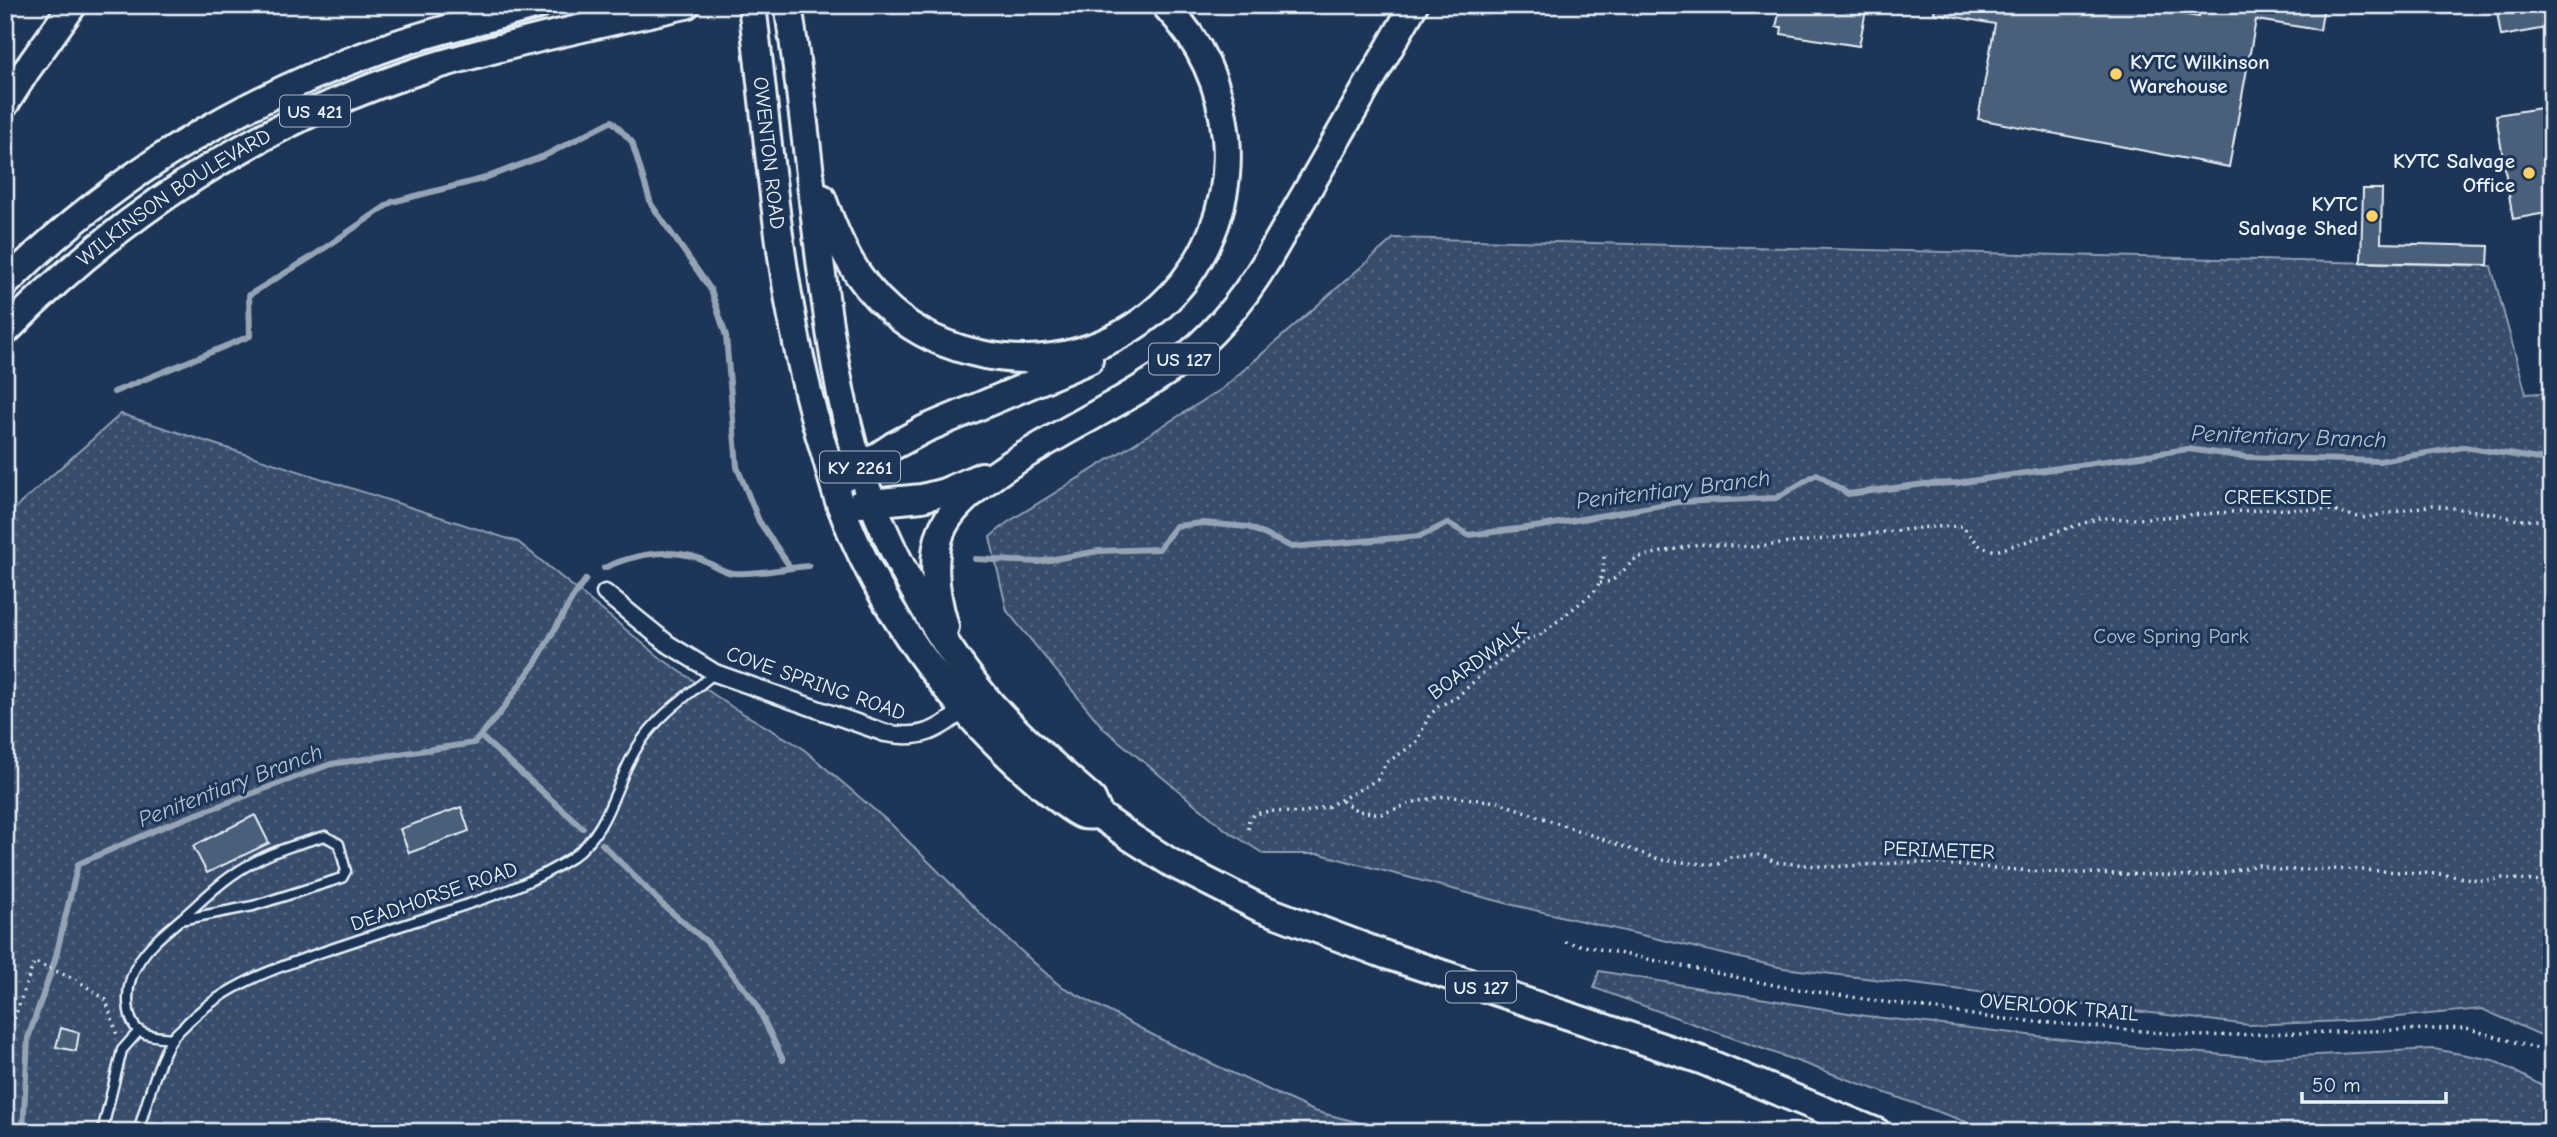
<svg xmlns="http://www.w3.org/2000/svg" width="2557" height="1137" font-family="'Comic Neue',sans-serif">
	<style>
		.park { fill: url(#park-dots); stroke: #909fb2; stroke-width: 2 }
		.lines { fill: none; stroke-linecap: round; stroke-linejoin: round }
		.stream { stroke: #95a4b5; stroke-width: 6 }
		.building { fill: #495e7a; stroke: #e8f1f8; stroke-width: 2 }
		.service-casing { stroke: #e8f1f8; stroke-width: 13 }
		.minor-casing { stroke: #e8f1f8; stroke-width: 21 }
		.trunk-casing { stroke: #e8f1f8; stroke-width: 32 }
		.path { stroke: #e8f1f8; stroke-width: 3.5; stroke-dasharray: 2 5; stroke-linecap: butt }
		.service { stroke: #1d3557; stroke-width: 8 }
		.minor { stroke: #1d3557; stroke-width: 16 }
		.trunk { stroke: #1d3557; stroke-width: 26 }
		.poi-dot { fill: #ffd166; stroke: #1d3557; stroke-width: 2.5 }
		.labels { text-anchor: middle; stroke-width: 6; stroke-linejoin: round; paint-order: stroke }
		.shield { fill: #1d3557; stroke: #abb9c8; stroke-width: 2 }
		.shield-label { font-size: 19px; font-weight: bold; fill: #e8f1f8 }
		.poi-label { font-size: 21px; font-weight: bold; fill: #e8f1f8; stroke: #1d3557; text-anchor: end }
		.street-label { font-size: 21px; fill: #e8f1f8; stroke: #1d3557 }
		.park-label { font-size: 21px; fill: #b3c0ce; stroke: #1d3557 }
		.water-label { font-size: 23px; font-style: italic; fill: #b7c4d1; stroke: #1d3557 }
	</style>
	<defs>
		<pattern id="park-dots" width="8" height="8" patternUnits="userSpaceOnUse" patternTransform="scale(1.75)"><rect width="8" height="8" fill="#374d6c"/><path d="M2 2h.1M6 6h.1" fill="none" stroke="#546782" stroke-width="1.8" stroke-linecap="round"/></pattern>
	</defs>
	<rect width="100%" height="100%" fill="#1d3557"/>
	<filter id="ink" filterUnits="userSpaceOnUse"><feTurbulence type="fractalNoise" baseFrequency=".0143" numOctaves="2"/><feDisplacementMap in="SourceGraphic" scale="14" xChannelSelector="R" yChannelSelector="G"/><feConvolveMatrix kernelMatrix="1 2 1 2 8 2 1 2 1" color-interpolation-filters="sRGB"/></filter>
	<g filter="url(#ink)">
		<path class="park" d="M1394 238 2491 266 2526 394 2552 392V1040L2482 1009 2366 1020 2249 1025 1783 968 1513 905 1320 854H1264L1226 830 1104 729 1007 611 990 537 1008 522 1222 389Z
			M121 414 518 542 662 659 732 707 801 747 892 825 989 922 1059 985 1170 1044 1314 1111 1395 1132H5V517Z
			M1599 971 1866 1016 2114 1045 2258 1058 2434 1049 2493 1060 2552 1091V1132H1994L1594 988Z"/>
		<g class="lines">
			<path class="stream" d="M114 392 250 336 249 295 313 256 392 202 482 179 544 156 612 121 632 142 651 204 711 290 726 336 737 467 759 521 790 567
				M975 559 1038 562 1099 551 1159 549 1176 526 1203 523 1248 527 1292 547 1421 536 1448 523 1468 535 1542 526 1678 502 1776 498 1817 474 1848 494 1925 484 1957 483 2188 449 2246 457 2379 461 2464 447 2552 461
				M604 568C633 555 667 548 698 558 710 562 721 572 733 573 759 575 783 568 809 566
				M480 736 583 828
				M602 844 663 905 707 942 755 1002 783 1060
				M23 1132 28 1038 55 960 78 864 165 826 331 764 474 743 500 713 536 662 572 599 586 579"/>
		</g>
		<path class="building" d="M1781 5 1819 10 1820 5H1867L1859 46 1781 34 1782 27H1776Z
			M1935 5H2132L2199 17 2200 5H2324L2320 30 2256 20 2229 167 1978 119 1995 24 1934 13Z
			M2496 5H2552V27L2501 36Z
			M2548 107 2552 133V212L2513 219 2496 115Z
			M2363 189H2382L2381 243 2489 246 2488 265 2361 262Z
			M461 807 469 831 409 853 400 829Z
			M255 815 269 843 207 873 193 846Z
			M61 1028 79 1033 76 1051 56 1047Z"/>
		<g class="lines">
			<g class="service-casing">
				<path id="service" d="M173 1038C151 1036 133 1037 129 1011 126 993 130 975 140 960 151 943 167 931 182 918 205 898 226 876 254 862 276 850 301 843 325 836L339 844 346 871 342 878 253 906 180 920
					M102 1132 122 1050 138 1032
					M138 1132C146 1106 158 1059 173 1037 177 1032 184 1027 188 1022 227 984 278 967 328 950 367 937 406 924 444 912 488 898 532 884 571 858 611 830 614 783 638 746 658 715 688 695 715 673"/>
			</g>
			<g class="minor-casing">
				<path id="minor" d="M605 593 668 644 715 673 885 733C925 741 940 728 970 705"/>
			</g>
			<g class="trunk-casing">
				<g id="trunk">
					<path id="s1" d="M752 5C771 155 779 308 825 453 830 470 834 487 840 504 874 595 932 681 1002 749 1015 762 1069 812 1083 815 1088 816 1095 815 1099 815"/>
					<path d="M788 5C802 93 810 180 821 268 830 334 839 401 859 465 883 541 934 635 985 697 1017 735 1055 766 1092 799L1099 815 1132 838 1173 864 1258 907 1386 955 1701 1060 1877 1132"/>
					<path d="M5 104 26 71 73 5"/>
					<path d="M822 198C838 242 854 279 890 310 917 334 950 348 985 355 1119 381 1238 272 1226 137 1221 86 1200 41 1165 5"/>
					<path d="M5 284C112 177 243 98 385 48 435 30 487 19 538 5"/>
					<path id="s2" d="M5 332C120 214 261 122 418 71 505 44 596 25 686 5"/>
					<path d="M846 477 893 446 925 429 1089 360"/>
					<path d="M860 504 922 498 945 492 982 476"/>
					<path d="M945 627C936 597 930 562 941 532 959 484 1063 434 1107 408 1129 396 1150 383 1171 369 1212 337 1239 306 1266 262L1414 5"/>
				</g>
			</g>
			<path class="path" d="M1600 583 1612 581 1636 559 1648 555 1699 544 1755 547 1929 527 1962 526 1981 547 1996 551 2100 518 2138 519 2269 509 2329 510 2362 518 2432 505 2496 514 2518 520H2552
				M1342 801 1358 811 1381 814 1415 802 1445 796 1498 802 1661 860 1716 865 1730 857 1762 855 1774 862 1829 867 1916 862 2044 872 2198 876 2218 874 2258 865 2280 870 2344 869 2439 874 2485 881 2503 878 2552 883
				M1248 829 1249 820 1255 814 1270 811 1301 813 1329 806 1377 780 1386 763 1416 743 1429 716 1439 706 1456 698 1482 674 1530 638 1539 636 1594 592C1603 579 1604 568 1604 553
				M1565 942 1784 987 1993 1018 2199 1036 2466 1028 2552 1053
				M5 1045 34 962 77 980 106 1000 117 1035"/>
			<use href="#service" class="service"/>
			<use href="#minor" class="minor"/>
			<use href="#trunk" class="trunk"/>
		</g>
	</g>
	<g class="poi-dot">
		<circle cx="2116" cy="74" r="7"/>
		<circle cx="2529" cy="173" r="7"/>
		<circle cx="2372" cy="216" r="7"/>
	</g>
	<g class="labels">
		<g class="shield">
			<rect x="280" y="95.5" width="70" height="31" rx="5"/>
			<rect x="1149" y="343.5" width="70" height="31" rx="5"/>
			<rect x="820" y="451.5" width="80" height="31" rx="5"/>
			<rect x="1446" y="971.5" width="70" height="31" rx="5"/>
		</g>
		<g class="shield-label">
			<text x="315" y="118">US 421</text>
			<text x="1184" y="366">US 127</text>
			<text x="860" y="474">KY 2261</text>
			<text x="1481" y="994">US 127</text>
		</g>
		<g class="poi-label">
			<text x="2130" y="69" text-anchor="start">KYTC Wilkinson<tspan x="2130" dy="24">Warehouse</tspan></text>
			<text x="2515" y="168">KYTC Salvage<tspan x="2515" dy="24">Office</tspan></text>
			<text x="2358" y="211">KYTC<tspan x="2358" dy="24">Salvage Shed</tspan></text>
		</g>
		<g class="street-label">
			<text dy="7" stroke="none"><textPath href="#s1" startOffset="149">OWENTON ROAD</textPath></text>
			<text dy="7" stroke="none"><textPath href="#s2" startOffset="217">WILKINSON BOULEVARD</textPath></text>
			<text x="2278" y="504">CREEKSIDE</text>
			<text transform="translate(1477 661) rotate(-36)" y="7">BOARDWALK</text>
			<text transform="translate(816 683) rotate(19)" y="7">COVE SPRING ROAD</text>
			<text transform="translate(1939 850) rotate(2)" y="7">PERIMETER</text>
			<text transform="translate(434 896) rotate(-19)" y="7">DEADHORSE ROAD</text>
			<text transform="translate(2059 1007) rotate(5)" y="7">OVERLOOK TRAIL</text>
		</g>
		<g class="park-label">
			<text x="2171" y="643">Cove Spring Park</text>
		</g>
		<g class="water-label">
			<text transform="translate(2289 436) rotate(2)" y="8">Penitentiary Branch</text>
			<text transform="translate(1673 489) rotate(-7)" y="8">Penitentiary Branch</text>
			<text transform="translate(230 785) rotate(-21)" y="8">Penitentiary Branch</text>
		</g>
	</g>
	<rect width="2557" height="1137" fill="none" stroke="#1d3557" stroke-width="28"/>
	<rect x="14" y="14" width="2529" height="1109" fill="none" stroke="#e8f1f8" stroke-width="2.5" filter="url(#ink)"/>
	<path d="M2302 1092v10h144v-10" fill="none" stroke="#e8f1f8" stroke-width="3.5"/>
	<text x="2312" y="1092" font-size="21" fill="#e8f1f8" stroke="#1d3557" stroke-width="5" paint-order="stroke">50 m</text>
</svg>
